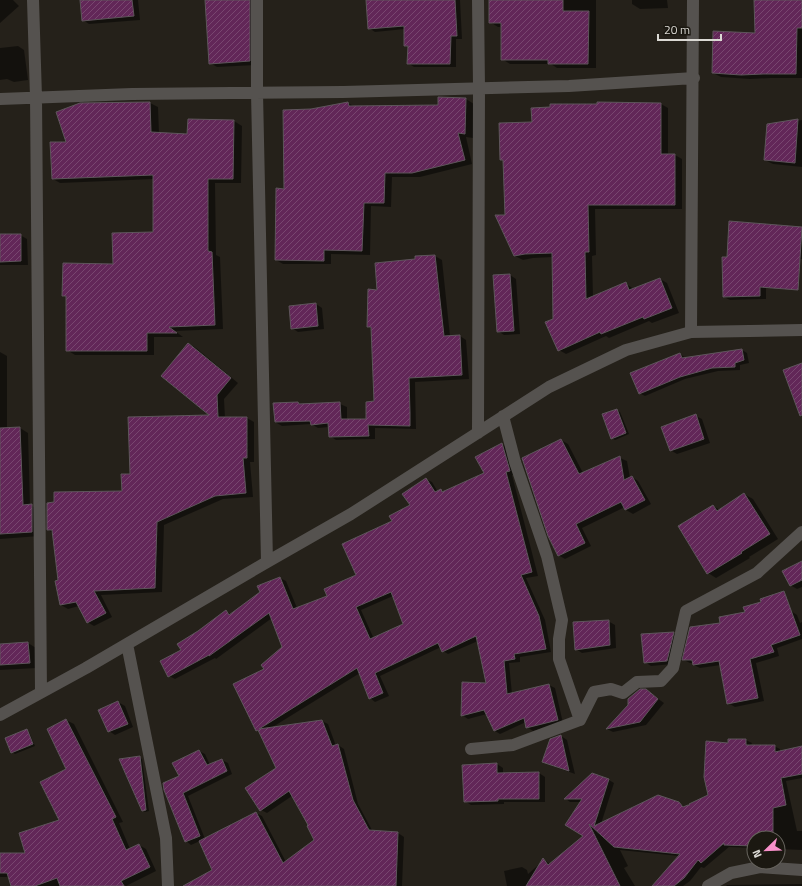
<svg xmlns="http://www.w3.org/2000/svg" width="802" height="886" font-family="'Titillium Web',sans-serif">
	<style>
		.shadow { fill: #0007; fill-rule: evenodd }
		.building { fill: url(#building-hatch); stroke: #5e555b; fill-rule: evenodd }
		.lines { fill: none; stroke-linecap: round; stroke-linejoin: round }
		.minor { stroke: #55524f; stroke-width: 12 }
	</style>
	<defs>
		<pattern id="building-hatch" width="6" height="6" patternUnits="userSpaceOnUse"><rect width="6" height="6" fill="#622758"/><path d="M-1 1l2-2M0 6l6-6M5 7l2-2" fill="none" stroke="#78466f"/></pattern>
	</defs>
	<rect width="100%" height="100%" fill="#25211a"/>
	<path class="shadow" d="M0 0H13L19 6 0 23Z
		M81 0H138L140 20 89 24 83 20Z
		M206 0H256L257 65 217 67 210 63Z
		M368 0H460L462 39H456V67H414L408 63 409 47 405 45V29L375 32 369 28Z
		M490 0H596V68H557L551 64H510L502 59V27H498L490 22Z
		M632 0H667L668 8 640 9 632 4Z
		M755 0H802V78H771L750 79 721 77 713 73 756 34Z
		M18 46 24 50 28 80 14 82 7 79 0 80V48Z
		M439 98 466 99 474 104 473 138 466 137 472 164 420 177H392L391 207 371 206 370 255 331 254V264H283L276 260 285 190 311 110 348 103 355 107 439 106Z
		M150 103 158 107 159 133 188 135 234 121 242 126 241 183H215L216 255 220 257 223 329 175 331 183 337H154V355H75L67 350V298L63 295 114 265 154 233V179L60 183 53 179 68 143Z
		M661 104 668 108V155H675L682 159V209H595L596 255 592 256 593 297 626 284 634 289 660 279 667 283 679 313 652 323 649 321 609 338 606 336 566 354 559 350 554 319 553 257 533 258 523 260 515 256 506 216 504 161 501 159 533 123Z
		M802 120V167L773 164 765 160 768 125Z
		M730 222 802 228V259L736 261Z
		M0 235H20L27 239 28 265H0Z
		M435 256 442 260 450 336H460L466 340 469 379 415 382 416 429 375 428V439L336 440 330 436 329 427 318 428 311 424 282 426 275 422 298 403 302 405 340 404 347 407V420H367L375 402 372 329 368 327 378 291 416 259Z
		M510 275 516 279 520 334 504 335 498 331Z
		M766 281V299L730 300 724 297Z
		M316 304 322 308 324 329 298 332 292 328Z
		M189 344 196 348 238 383 224 399 225 418H247L254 422V462H250L253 497 223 499 164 525 162 592 101 595 112 617 94 626 87 622 79 606 68 609 61 605 60 581 53 533 48 530 123 492 131 475 211 416Z
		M742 350 747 353 749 363 740 365V370L718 371 685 379 645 396 639 393 680 354 686 358Z
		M0 352 7 356V429L20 428 28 433 30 505 40 510V536L0 539Z
		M617 410 620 412 629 434 615 440 612 438Z
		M696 416 702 419 710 443 677 454 670 450Z
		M561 440 568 444 583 473 620 458 627 461 630 478 632 477 638 481 651 504 633 514 626 510 625 507 582 528 591 546 565 559 558 555Z
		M502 444 508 448 515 474 512 475 538 576 526 578 545 620 551 652 520 657V662L509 663 512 694 549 685 555 688 563 723 533 731 527 727 526 722 500 734 495 731 487 714 468 719 462 715 487 684 478 641 448 654 443 651 441 647 380 676 389 696 375 702 370 698 360 673 271 728 322 721 328 724 336 746 338 745 344 749 358 804 373 832 398 833 404 837 402 886H185L213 870 200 841 191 845 186 841 180 777 199 751 205 754 210 765 222 760 228 763 232 774 188 796 205 839 256 813 262 816 286 862 315 841 309 825 292 796 267 813 261 810 277 768 260 732 257 730 266 669 284 647 272 618 216 659 215 658 175 679 169 676 182 650 198 632 226 612 231 614 280 578 286 581 297 608 329 597 357 575 393 522 412 505 426 479 432 482 438 492 441 490 443 492 485 474ZM393 596 405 625 374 639 361 610Z
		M744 494 753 499 778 539 749 557 750 558 716 578 708 573 713 506 720 510Z
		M802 562V587L797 589 790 585Z
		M791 611 797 615 800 623 802 622V639L777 648 779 656 756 663 764 701 735 707 728 703 721 665 700 668 694 665V663H690L684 660Z
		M608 621 615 625 616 648 582 653 576 649Z
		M673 633 679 636 673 664 651 666 645 662Z
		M28 643 36 648 37 668 0 670V645Z
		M646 690 664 703 646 725 613 732 607 729Z
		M118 702 125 706 133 727 115 735 109 731Z
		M66 720 74 724 123 822 119 823 130 849 139 845 146 849 156 871 126 886 118 881 102 886H12L9 877H0V854H26L61 821 68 770Z
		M27 730 29 732 35 746 15 754 12 752Z
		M561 736 567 740 575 774 550 765 544 761Z
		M746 740 752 743 751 746H774L780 749V752L802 747V778L786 781 797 831H802V850L778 849V838H754V848L729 847 704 868 701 867 690 881 683 886H653L679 856 620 850 628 866 624 868 635 886H507L504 871 522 867 527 870 528 874 544 860 550 864 584 836 581 802H570L566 799 609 780 614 783 601 824 679 803 685 807 694 808 709 795 729 744Z
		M139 757 142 759 149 811 145 812 142 810Z
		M497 764 503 768V774L539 773 545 777V802H504V804L471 805 465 801Z
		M802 884V886H726L727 885Z"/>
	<path class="building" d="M80 0H132L134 16 82 21Z
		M205 0H250V61L209 64Z
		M366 0H455L457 36H451L450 64H407L408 46H404V26L368 29Z
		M489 0H563V11H589L588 64H548V60H501V23H489Z
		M754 0H802V28H797L796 74H763L741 75 712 73 713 31 755 33Z
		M438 97 466 98 465 134 458 133 465 160 412 173H385L384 203H364L362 251 324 250V261L275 260 276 188 284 189 283 110 311 109 348 102 349 106 438 105Z
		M150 102 151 132 187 134 188 119 234 120 233 179H208V251L212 252 215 325 169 327 177 333H147V351H66V296H62L63 263 113 264 112 233 153 232V175L52 179 50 142H66L56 112 80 103Z
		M597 102 661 103V154H675V205H588L589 252H585L586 299 626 282 629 290 660 278 672 308 644 319 643 317 601 334 600 332 558 351 545 322 553 319 552 253 525 254 514 256 495 215H505L503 160H500L499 123 532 122 531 108 550 107V104H597Z
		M798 119 795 163 764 160 767 124Z
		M729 221 802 227 798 290 760 287V296L723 297 722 257H727Z
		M0 234H21V261L0 262Z
		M435 255 444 336 460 335 462 375 409 378 410 413V426L368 425 369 436 329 437 328 423 311 425 310 421 275 422 273 403 298 402 299 404 340 402 341 419H366V402L374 401 371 327H367L368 289 377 290 375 263 415 259V256Z
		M510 274 514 331 497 332 493 275Z
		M316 303 318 326 291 329 289 306Z
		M188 343 231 378 217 395 218 417H247V458H243L246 493 215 496 157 522 155 588 94 591 106 613 87 623 76 602 60 605 55 581 58 580 52 530H47V503L54 502V492L122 491 121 474H130L128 417 209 415 161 376Z
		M742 349 744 360 735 363V367L712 368 680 377 639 394 630 373 680 353 682 358Z
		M802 363V415L800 416 783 370Z
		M617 409 626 433 611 439 602 414Z
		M696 414 704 439 670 451 661 427Z
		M20 427 23 505 32 504V532L0 534V428Z
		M561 439 579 474 620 456 624 480 632 476 645 500 625 510 621 502 576 524 585 543 558 556 548 536 522 458Z
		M502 443 510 471 506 472 532 572 521 575 539 616 546 649 514 654 515 659 504 661 507 694 549 684 558 720 526 728 524 718 494 731 484 710 461 716 462 682 486 683 476 636 442 652 438 643 375 673 383 693 369 699 357 668 259 729 322 720 332 746 338 744 353 800 369 830 398 832 396 886H183L212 870 199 841 256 812 283 863 314 840 307 826 308 825 289 791 260 811 245 788 276 768 258 730 256 731 233 684 264 669 261 665 282 647 269 613 209 656V655L168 677 160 661 181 650 177 644 198 631 226 610 229 615 260 592 257 586 280 577 293 609 327 596 324 589 356 575 342 544 392 521 389 516 410 505 402 494 426 478 435 492 441 489 442 492 484 473 475 457ZM391 592 403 624 370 639 356 607Z
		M744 493 770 534 741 552 742 553 707 574 678 526 713 505 717 511Z
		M802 561V580L790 586 782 571Z
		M784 591 800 635 771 645 774 652 750 659 758 698 727 704 719 661 693 665 692 660H682L690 627 720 623 719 617 745 612 743 607 761 602 760 599Z
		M609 620 610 645 575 650 573 622Z
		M674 632 667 661 644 663 641 634Z
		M28 642 30 663 0 665V644Z
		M640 689H646L658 699 640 722 606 729 628 705V699Z
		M118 701 128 724 108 732 98 710Z
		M66 719 116 817 112 819 126 850 139 844 150 867 121 881 124 886H60L57 878 35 886H11L7 873H0V853H25L19 833 59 820 40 782 66 769 47 729Z
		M27 729 33 744 11 753 5 738Z
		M561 735 569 771 542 762 550 739Z
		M728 739H746V745H775V752L802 746V774L781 778 786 805 773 808V838H754V846L724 845V843L701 863 698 860 684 878 674 886H652L680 854 614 847 589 824 620 886H526L543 858 548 865 583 836 565 825 582 799H564L592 773 609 779 594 826 658 795 679 802 683 807 688 805H690L689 804 708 795 704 777 706 741 728 743Z
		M199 750 207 765 222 759 227 771 183 793 200 836 185 842 164 790 163 783 179 776 172 763Z
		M140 756 146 810 142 811 119 759Z
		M497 763V773L539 772V799H498V801L464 802 462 765Z"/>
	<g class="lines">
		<path class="minor" d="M33 0 36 97 41 692
			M257 0V93L267 562
			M478 0 479 87 478 433
			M0 99 132 94 343 92 569 86 694 78
			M691 332 693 0
			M503 416 515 462 547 556 562 620 559 639V659L580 720
			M127 644 166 838 168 886
			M0 715 86 668 267 562 351 514 549 387 626 350 691 332 802 330
			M471 749 513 745 580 720 594 692 611 689 623 693 637 682 661 681 673 668 686 611 757 573 802 532
			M708 886 731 873 760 867 802 870"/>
	</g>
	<g transform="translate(766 850) rotate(247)"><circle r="19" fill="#1b1811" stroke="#68655f"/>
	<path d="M0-3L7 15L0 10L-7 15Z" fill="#f890ca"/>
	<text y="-6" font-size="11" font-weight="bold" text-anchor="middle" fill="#dbd9d4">N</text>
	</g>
	<path d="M658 34v6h63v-6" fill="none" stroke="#dbd9d4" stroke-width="2"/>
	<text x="664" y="34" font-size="12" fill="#dbd9d4" stroke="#1b1811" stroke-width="3" paint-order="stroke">20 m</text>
</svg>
